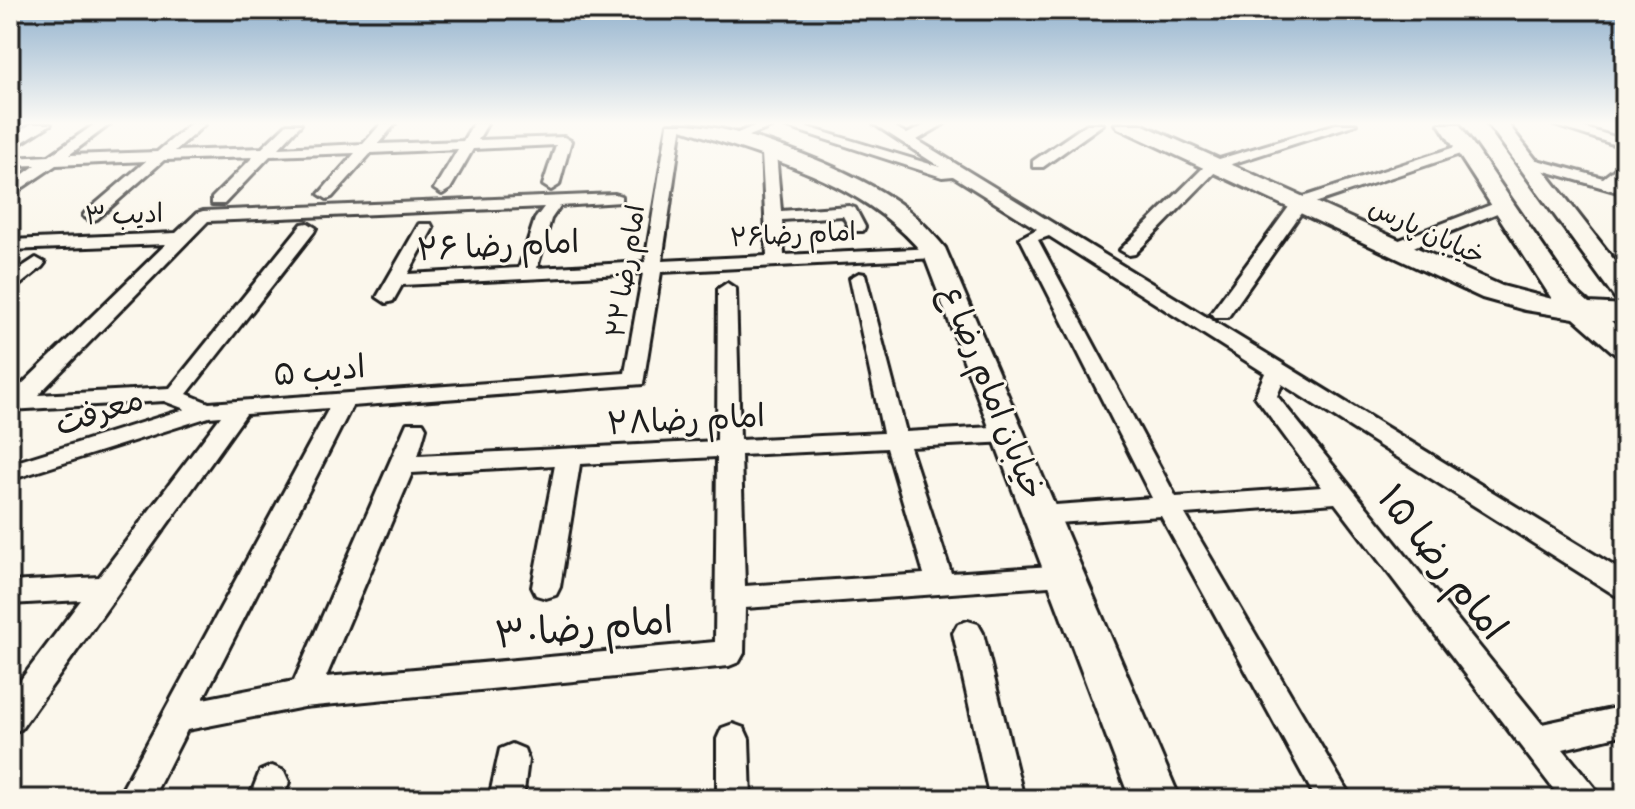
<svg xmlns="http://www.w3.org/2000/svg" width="1635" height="809" font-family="Dekko,'Playpen Sans Arabic',sans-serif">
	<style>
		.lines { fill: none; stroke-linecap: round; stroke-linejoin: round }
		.minor-casing { stroke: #1c1c1c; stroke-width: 6 }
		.tertiary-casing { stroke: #1c1c1c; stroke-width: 6 }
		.secondary-casing { stroke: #1c1c1c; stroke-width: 6 }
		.minor { fill: #fbf7ec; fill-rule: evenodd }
		.tertiary { fill: #fbf7ec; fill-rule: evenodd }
		.secondary { fill: #fbf7ec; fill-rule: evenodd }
		.labels { text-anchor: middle; stroke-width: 6; stroke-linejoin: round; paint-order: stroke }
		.far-street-label { font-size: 26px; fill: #1c1c1c; stroke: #fbf7ec }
		.street-label { font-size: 32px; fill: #1c1c1c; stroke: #fbf7ec }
		.near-street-label { font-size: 38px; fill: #1c1c1c; stroke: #fbf7ec }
	</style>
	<rect width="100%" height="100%" fill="#fbf7ec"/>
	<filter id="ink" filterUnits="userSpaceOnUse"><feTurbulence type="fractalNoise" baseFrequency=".0125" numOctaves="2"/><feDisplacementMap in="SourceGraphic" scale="16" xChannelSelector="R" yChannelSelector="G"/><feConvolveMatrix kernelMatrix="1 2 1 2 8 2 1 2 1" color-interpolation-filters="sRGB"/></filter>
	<g filter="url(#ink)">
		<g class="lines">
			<g class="minor-casing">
				<path id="minor" d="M95 124H110L69 155 157 152 190 124H205L175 151 262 148 287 124H301L279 148 363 144 381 124H395L378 144 463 141 473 124H487L478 140 564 137 571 141 559 185 551 190 543 185 556 145 473 149 450 189 442 194 434 189 458 149 371 153 332 197 327 199 319 194 355 153 270 156 224 204H212V198L253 157 164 160 97 219 91 221 83 216 85 213 146 161 56 165 10 196V184L36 165 10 166V158L49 156Z
					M668 124H682L662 261 767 256 762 153 769 149 776 153 781 211 849 206 855 208 865 227 863 231H851L843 216 782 220 784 255 936 248 945 253 936 258 661 272 643 384 352 406 203 699 294 681 407 423H423L426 428 418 456 717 441 718 289 727 283 736 289 740 440 883 433 850 278 859 273 865 274 906 432 1009 426 1017 429 1020 434 1017 439 1009 442 910 447 951 573 1066 565 1076 568 1080 576 1076 584 745 608 744 653 739 662 729 666 304 707 187 730 152 799H117L329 408 246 414 21 729 10 733V694L81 600 10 604V582L99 577 221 416 209 417 10 480V464L185 409 164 401 10 410V396L166 244 10 250V240L176 233 197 213 203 211 615 194 621 196V202L560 206 551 219 537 268 645 262ZM544 207 535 219 519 268 408 274 433 228 431 224H419L377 297 386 303 393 301 402 285 643 273 625 373 209 403 187 394 314 232 316 228 308 223 302 224 170 388 38 395 208 221ZM887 448 924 574 745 586 741 455ZM717 457 715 642 326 677 412 473 555 465 532 587 536 595 546 598 556 595 560 587 580 464Z
					M759 124H797L940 167 874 124H890L907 134 927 124H944L917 140 1625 573V598L1615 595 1282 384 1277 396 1542 724 1625 706V734L1563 749 1594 787 1599 799H1561L1335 503 1185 514 1352 799H1316L1161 516 1042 524 1033 522 1029 515 1033 508 1042 506 1152 498 1020 238 1037 229 953 176 942 177 778 124 735 142 723 139ZM1049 236 1265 373 1255 396 1322 487 1176 497 1038 240Z
					M1087 124H1103L1043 167H1033V161Z
					M1336 124H1356L1219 168 1135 254 1129 255 1120 250 1209 162Z
					M1551 124H1572L1625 140V148Z
					M1464 144 1471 148 1469 151 1306 206 1228 317H1214L1211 313 1294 200Z
					M1526 157 1603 178 1625 161V173L1616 182 1625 184V194L1521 164 1519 161Z
					M1501 201 1509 206 1507 209 1401 252H1389L1386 248 1389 244Z
					M36 258 45 263 42 267 16 288 10 289V275Z
					M968 621 978 624 983 633 1024 799H990L953 633 958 624Z
					M733 724 744 728 749 739 751 799H717V739L722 728Z
					M512 744 524 749 528 760 523 799H489L500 749Z
					M272 766 284 771 289 782 283 799H249L260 771Z"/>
			</g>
			<g class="tertiary-casing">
				<path id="tertiary" d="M31 124H51L10 150V137Z"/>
			</g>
			<g class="secondary-casing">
				<path id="secondary" d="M676 124C733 122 849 168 896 201 915 214 930 230 945 248L1180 799H1130L924 255C863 180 767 158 679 128Z
					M1115 124H1141L1502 286 1552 299 1439 124H1459L1571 287 1589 303 1625 305V321H1611L1625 333V357L1615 354 1574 318 1525 310 1482 298 1118 128Z
					M1488 124H1508L1625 274V300L1615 298Z"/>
			</g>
			<use href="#minor" class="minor"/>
			<use href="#tertiary" class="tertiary"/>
			<use href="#secondary" class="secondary"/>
		</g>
	</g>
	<linearGradient id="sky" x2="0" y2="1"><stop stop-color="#91b1cd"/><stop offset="0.52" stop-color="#fdfbf6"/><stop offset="1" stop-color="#fdfbf6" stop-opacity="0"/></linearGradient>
	<rect width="1635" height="237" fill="url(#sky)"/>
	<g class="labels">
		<g class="far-street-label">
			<text transform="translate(124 214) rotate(-2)" y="9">ادیب ۳</text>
			<text transform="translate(1427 231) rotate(25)" y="9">خیابان پارس</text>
			<text transform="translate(793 234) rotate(-3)" y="9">امام رضا۲۶</text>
			<text transform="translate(625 271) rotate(-81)" y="9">امام رضا ۲۲</text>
		</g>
		<g class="street-label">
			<text transform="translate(498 245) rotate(-3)" y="11">امام رضا ۲۶</text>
			<text transform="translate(319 370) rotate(-5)" y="11">ادیب ۵</text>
			<text transform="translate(993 392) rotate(68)" y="11">خیابان امام رضا ع</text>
			<text transform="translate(99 411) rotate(-18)" y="11">معرفت</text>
			<text transform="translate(686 419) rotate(-3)" y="11">امام رضا۲۸</text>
		</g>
		<g class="near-street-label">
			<text transform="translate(1443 562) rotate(52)" y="13">۱۵ امام رضا</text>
			<text transform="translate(584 627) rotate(-5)" y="13">امام رضا۳۰</text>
		</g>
	</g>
	<rect width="1635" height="809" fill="none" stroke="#fbf7ec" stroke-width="40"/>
	<rect x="20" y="20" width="1595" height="769" fill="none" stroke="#1c1c1c" stroke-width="3" filter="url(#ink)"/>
</svg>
